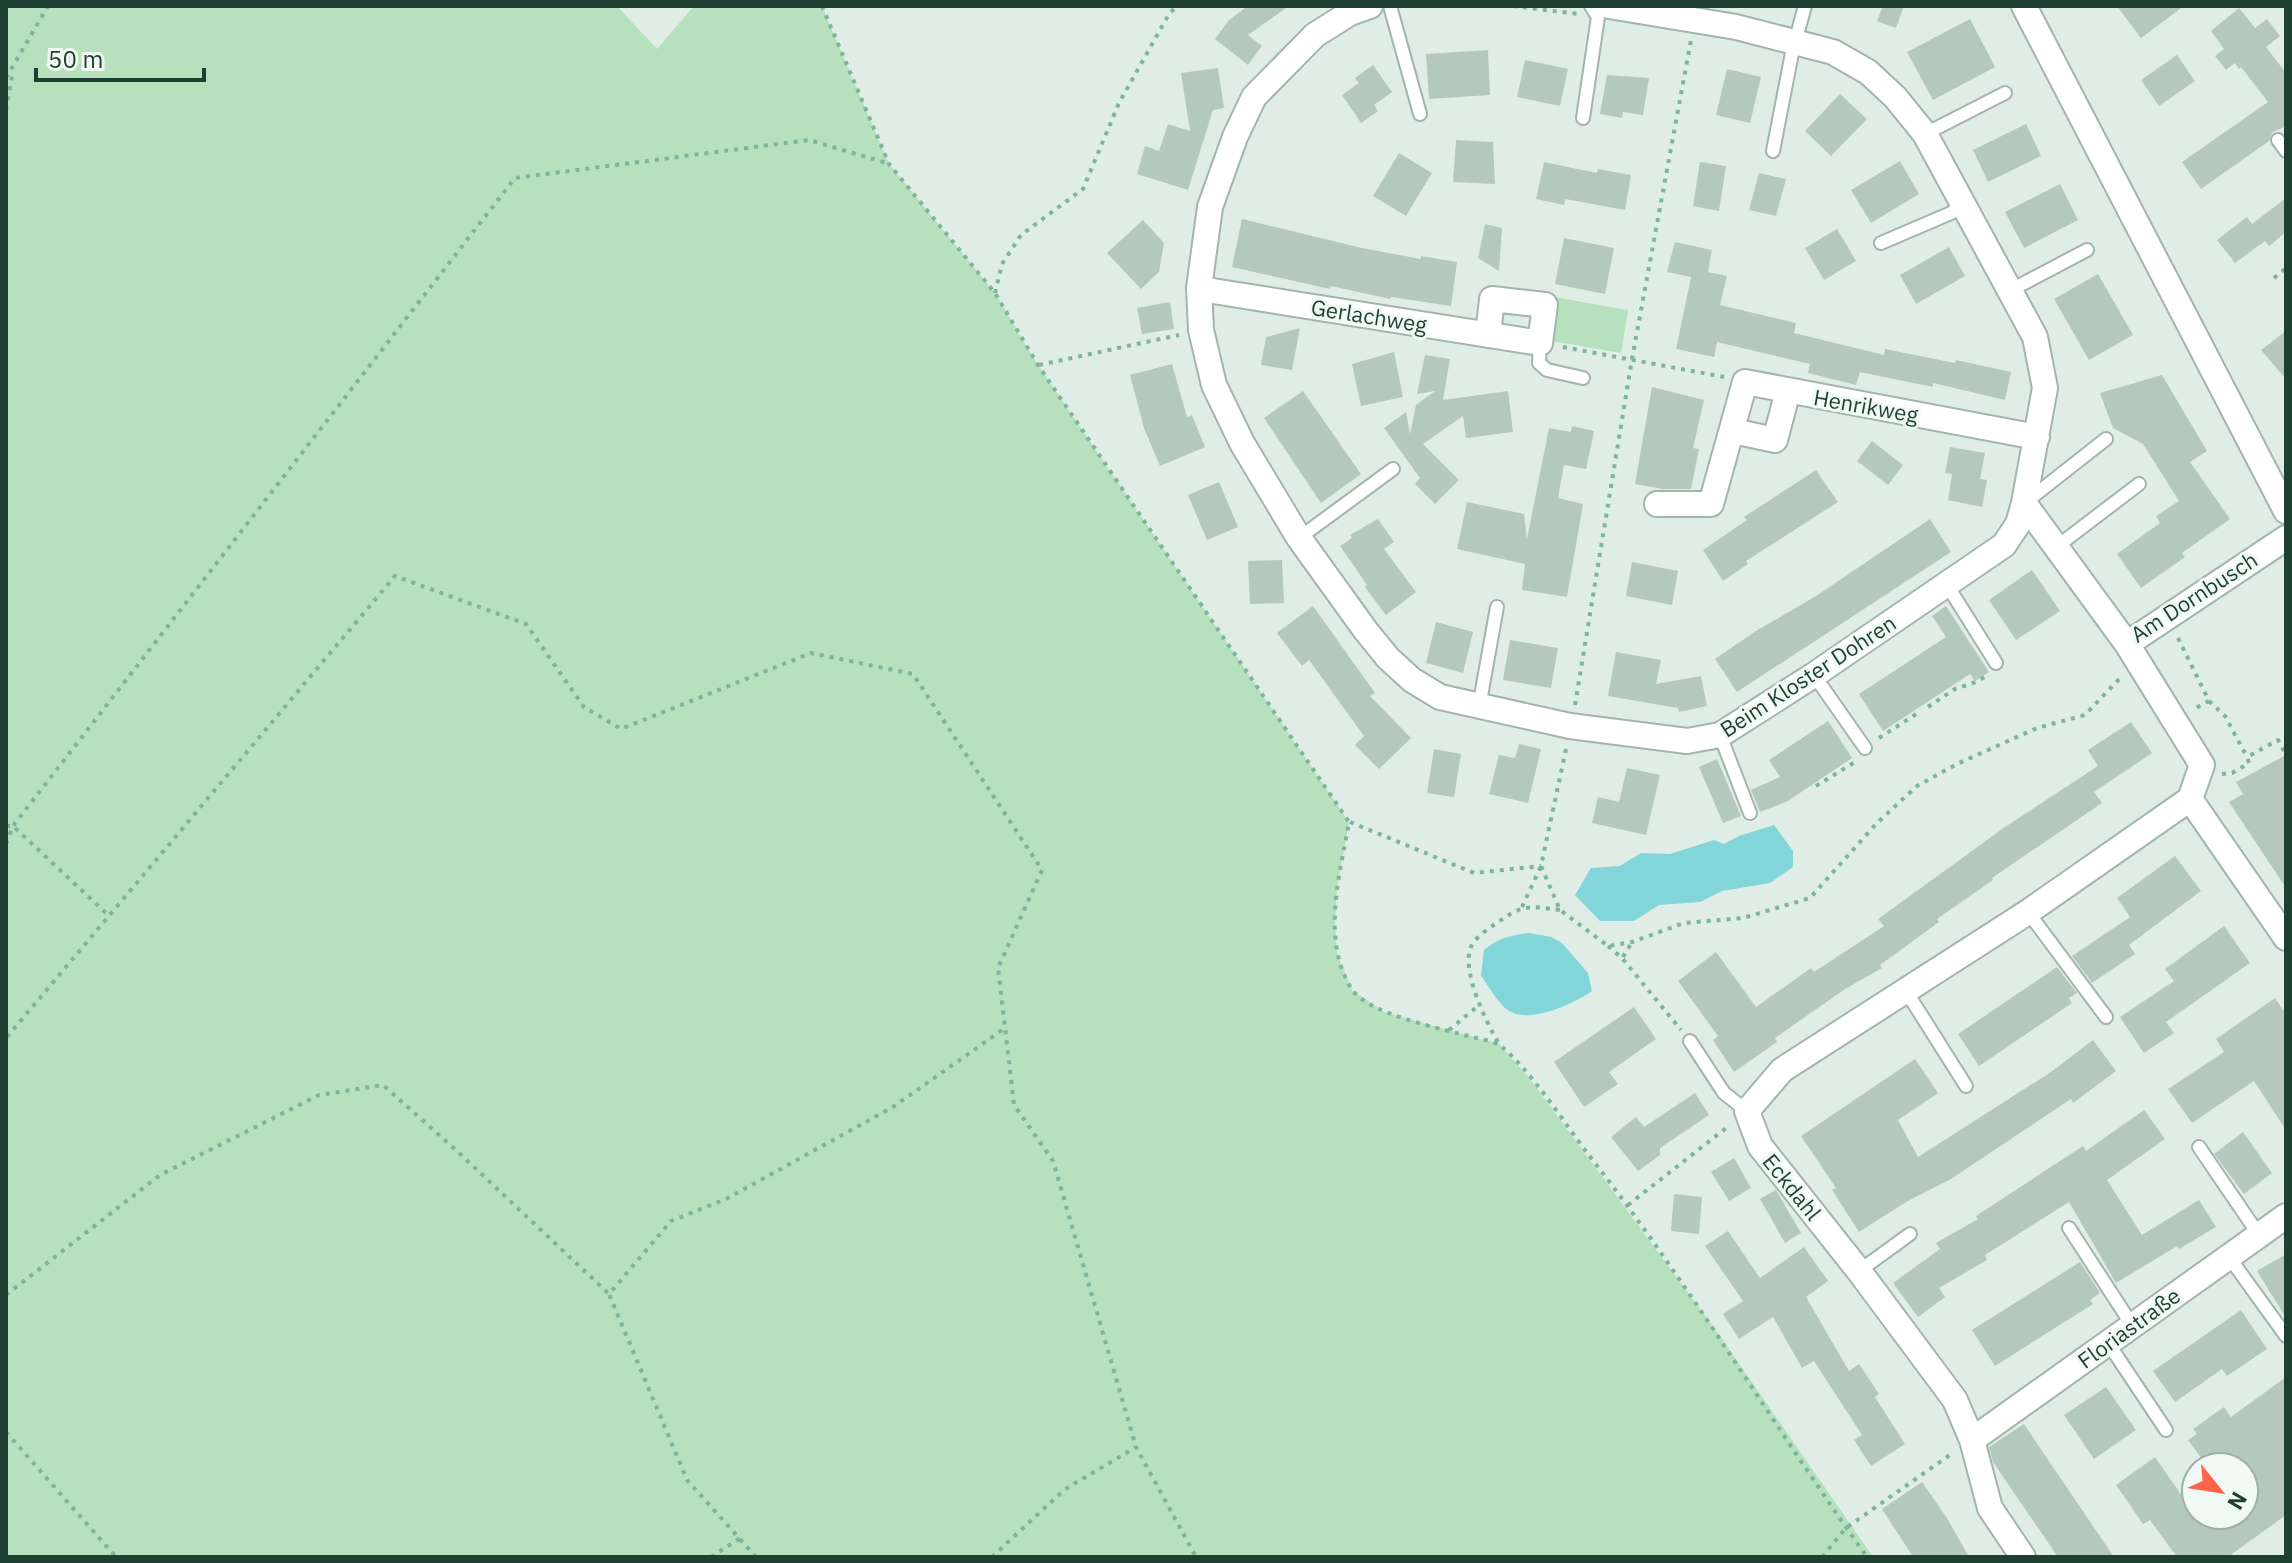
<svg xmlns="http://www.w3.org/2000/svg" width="2292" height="1563" font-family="'IBM Plex Sans',sans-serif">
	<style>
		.green { fill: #b7e0bd }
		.water { fill: #82d5d8 }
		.building { fill: #b5c8be }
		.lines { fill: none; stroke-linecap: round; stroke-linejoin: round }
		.service-casing { stroke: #a2b5ad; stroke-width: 16 }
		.minor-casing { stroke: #a2b5ad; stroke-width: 28 }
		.tertiary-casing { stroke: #a2b5ad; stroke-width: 28 }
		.path { stroke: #7db49c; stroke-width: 4; stroke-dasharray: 4 6; stroke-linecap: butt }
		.service { stroke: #fff; stroke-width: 12 }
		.minor { stroke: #fff; stroke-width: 24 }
		.tertiary { stroke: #fff; stroke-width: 24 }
		.labels { text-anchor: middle; stroke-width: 6; stroke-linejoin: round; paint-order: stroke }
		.street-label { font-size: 22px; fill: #1f3f33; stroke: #f1f9f4 }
	</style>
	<rect width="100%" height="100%" fill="#e0ede6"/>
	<path class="green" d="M6 6H617L657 49 694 6H822L889 164 995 293 1038 365 1349 822 1337 888 1335 922 1337 953 1352 990 1384 1012 1499 1044 1530 1079 1720 1336 1873 1557H6Z
		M1554 297 1628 310 1621 353 1546 340Z"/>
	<path class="water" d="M1774 825 1793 851V867L1770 883 1722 891 1700 902 1659 905 1634 921H1600L1575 895 1591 868 1620 866 1641 853 1670 854 1714 840 1724 844 1739 836Z
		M1530 933 1551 937 1562 943 1588 973 1592 991C1573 1004 1531 1024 1509 1011 1498 1004 1489 986 1481 976L1484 950C1498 938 1511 935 1530 933Z"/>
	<path class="building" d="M1248 6H1289L1248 35 1262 46 1248 65 1215 39 1229 20Z
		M1883 6H1904L1896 28 1877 21Z
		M2117 6H2184L2141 38Z
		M2239 8 2255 28 2267 19 2280 36 2266 47 2286 73V126L2272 133 2269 141 2201 189 2182 162 2268 102 2241 67 2239 69 2235 63 2226 70 2215 56 2224 49 2211 31Z
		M1970 19 1995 67 1933 100 1907 52Z
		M1488 50 1490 95 1429 99 1426 54Z
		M2177 55 2195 81 2159 106 2141 80Z
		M1525 60 1568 69 1560 106 1517 97Z
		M1373 65 1392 92 1374 105 1378 111 1361 123 1342 95 1359 83 1355 78Z
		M1218 68 1224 108 1213 110 1188 190 1137 174 1145 146 1159 151 1168 124 1190 131 1181 73Z
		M1727 69 1761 77 1750 123 1716 115Z
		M1607 75 1649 78 1643 115 1623 112 1622 118 1600 114Z
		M1840 94 1867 119 1831 156 1805 131Z
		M2026 124 2041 156 1988 182 1973 150Z
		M1456 140 1493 142 1495 184 1453 182Z
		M1399 153 1432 173 1406 216 1373 196Z
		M1900 161 1919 194 1871 223 1851 190Z
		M1544 162 1597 173 1598 169 1631 175 1625 210 1565 199 1564 205 1536 199Z
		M1700 162 1726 166 1719 211 1693 206Z
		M1759 173 1786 179 1776 216 1749 210Z
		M2060 184 2078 220 2024 248 2005 212Z
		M2286 198V232L2269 246 2265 241 2235 263 2217 240 2247 217 2252 224Z
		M1242 219 1362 248 1421 259V256L1457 262 1451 306 1391 297 1390 299 1331 286 1330 289 1232 267Z
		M1143 220 1164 243 1159 272 1141 289 1107 253Z
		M1485 224 1502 228 1499 271 1478 258Z
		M1837 229 1856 261 1824 280 1805 248Z
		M1564 238 1614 248 1605 294 1555 284Z
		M1675 242 1712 250 1708 272 1727 276 1720 305 1796 323 1794 333 1884 355 1885 349 1955 363 1956 360 2011 372 2005 400 1933 383V387L1860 372 1856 385 1808 373 1810 364 1717 342 1714 357 1676 349 1691 277 1667 272Z
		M1949 247 1965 276 1916 304 1900 275Z
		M2098 274 2133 335 2089 360 2054 299Z
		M1170 302 1174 329 1142 334 1137 308Z
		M1300 328 1292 370 1261 365 1266 337Z
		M2286 331V379L2261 350Z
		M1394 352 1403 397 1361 406 1352 364Z
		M1425 355 1450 359 1443 400 1508 391 1513 432 1466 438 1463 416 1423 444 1459 480 1435 504 1415 484 1420 478 1384 428 1406 412 1410 434 1416 405 1435 391 1417 394Z
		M1172 364 1187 417 1192 415 1205 447 1160 466 1144 428 1130 375Z
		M2162 375 2207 451 2190 462 2230 519 2182 553 2185 557 2141 588 2117 554 2160 523 2156 516 2179 501 2143 444 2113 428 2100 393Z
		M1652 387 1704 400 1693 448 1699 449 1691 489H1662L1635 484Z
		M1303 391 1361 474 1321 503 1264 418Z
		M1572 426 1594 431 1586 469 1564 465 1558 498 1583 504 1567 597 1522 590 1525 564 1457 549 1467 502 1524 514 1527 539 1549 428 1571 432Z
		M1872 441 1903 465 1888 485 1857 461Z
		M1950 447 1985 453 1980 479 1987 480 1982 507 1948 500 1952 474 1945 473Z
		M1816 470 1838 502 1746 561 1748 564 1723 581 1703 550 1747 520 1744 517Z
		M1219 482 1238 527 1207 540 1188 495Z
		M1378 519 1394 542 1384 549 1416 592 1386 615 1365 587 1367 585 1340 546 1352 538 1350 535Z
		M1930 519 1951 552 1737 692 1715 659 1756 631 1816 596Z
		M1282 560 1284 603 1250 604 1248 561Z
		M1632 562 1678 571 1672 605 1626 596Z
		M2032 570 2060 611 2016 640 1989 600Z
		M1313 606 1375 693 1370 696 1411 738 1379 769 1355 745 1364 736 1309 660 1302 666 1277 633Z
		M1946 606 1989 672 1975 681 1970 674 1883 731 1859 694 1946 637 1932 616Z
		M1436 622 1473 632 1463 673 1426 663Z
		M1510 640 1558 648 1551 688 1503 680Z
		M1616 652 1661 660 1656 684 1701 676 1707 706 1679 712 1678 708 1608 696Z
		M1828 721 1852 758 1788 801 1760 812 1751 790 1780 777 1769 760Z
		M2131 722 2152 753 2094 792 2102 803 1992 878 1993 880 1937 919 1939 922 1880 965 1882 968 1845 989 1775 1038 1777 1042 1734 1072 1713 1040 1718 1036 1678 981 1716 952 1756 1007 1811 968 1814 972 1884 926 1878 919 2005 827 2098 766 2088 750Z
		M1519 744 1541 749 1528 803 1489 794 1499 755 1515 758Z
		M1434 749 1461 754 1454 797 1427 793Z
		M2286 755V888L2229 802 2243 794 2236 782Z
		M1717 759 1741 816 1723 823 1699 767Z
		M1627 768 1660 775 1646 835 1592 823 1598 797 1619 802Z
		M2175 856 2201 891 2129 945 2135 954 2092 983 2072 956 2130 917 2117 898Z
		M2224 926 2250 963 2166 1022 2174 1033 2144 1053 2120 1017 2174 981 2165 969Z
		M2057 967 2077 993 2069 998 2072 1003 1979 1066 1958 1034Z
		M2275 998 2286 1014V1130L2254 1081 2192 1123 2168 1089 2224 1052 2216 1039Z
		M1634 1007 1656 1039 1609 1072 1618 1084 1584 1107 1554 1062Z
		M2093 1040 2116 1071 2073 1103 2071 1099 1951 1179 1906 1202 1859 1232 1832 1190 1836 1188 1801 1136 1915 1059 1938 1093 1898 1120 1918 1157 2051 1072Z
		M1695 1093 1709 1115 1660 1148V1155L1638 1171 1611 1137 1636 1117 1644 1127Z
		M2144 1110 2165 1139 2107 1180 2142 1235 2199 1200 2216 1227 2179 1249 2177 1246 2116 1283 2069 1202 1985 1255 1987 1260 1939 1288 1945 1297 1918 1317 1893 1283 1940 1249 1936 1243 1978 1219 1976 1216 2083 1146 2086 1151Z
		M2243 1132 2272 1173 2244 1194 2214 1154Z
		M1734 1158 1751 1188 1729 1201 1711 1172Z
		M1776 1190 1801 1233 1785 1243 1760 1199Z
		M1674 1194 1702 1197 1699 1234 1671 1231Z
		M1728 1231 1760 1278 1804 1247 1828 1281 1806 1297 1849 1371 1859 1364 1879 1394 1875 1397 1905 1444 1871 1466 1854 1440 1862 1435 1814 1361 1802 1368 1773 1317 1739 1339 1723 1314 1743 1301 1705 1246Z
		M2286 1254V1318L2257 1271Z
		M2080 1262 2100 1293 2090 1300 2093 1304 1995 1366 1972 1330Z
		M2241 1310 2267 1349 2227 1376 2222 1369 2175 1402 2153 1371Z
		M2286 1377V1515L2228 1557H2177L2150 1520 2143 1524 2116 1485 2155 1457 2200 1522 2209 1515H2244V1467H2208L2188 1440 2197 1434 2193 1429 2224 1407 2231 1417Z
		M2106 1387 2136 1430 2094 1459 2064 1415Z
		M2024 1424 2059 1476 2114 1557H2058L2014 1493 1993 1462 1989 1447Z
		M1922 1482 1947 1518 1969 1557H1913L1882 1509Z"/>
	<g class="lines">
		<g class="service-casing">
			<path id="service" d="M1390 6 1420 114
				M1583 118 1598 17 1591 6
				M1925 134 2005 93
				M2278 140 2286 151
				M1773 151 1792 53 1805 6
				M1881 243 1951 213 1964 203
				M2011 290 2087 250
				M1540 343 1539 363 1547 370 1583 378
				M2027 501 2106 439
				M1299 538 1393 469
				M2055 548 2139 484
				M1947 585 1996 663
				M1814 675 1865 748
				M1479 707 1497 607
				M1720 735 1750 813
				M2028 912 2106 1017
				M1906 991 1966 1086
				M1690 1041 1724 1093 1747 1111
				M2199 1147 2259 1235
				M2069 1228 2132 1325
				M2229 1257 2286 1336
				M1859 1271 1910 1234
				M2108 1343 2166 1430"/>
		</g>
		<g class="minor-casing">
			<path id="minor" d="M1370 6 1350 13 1315 35 1254 97 1235 137 1210 207 1199 288 1201 330 1214 385 1242 443 1299 538 1366 631 1388 658 1412 680 1440 697 1570 726 1687 741 1720 735 1814 675 2004 545 2018 524 2024 503 2045 388 2035 337 1925 134 1895 97 1868 72 1833 52 1736 27 1609 6
				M1199 288 1213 291 1540 343 1545 305 1492 299 1488 335
				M1733 431 1775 440 1788 391
				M2024 503 2127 644 2286 538
				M1657 504H1711L1745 382 2037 437
				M2190 799 2286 938
				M1972 1440 2286 1216
				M2023 1557 1990 1508 1972 1440 1955 1400 1859 1271 1760 1146 1747 1111 1782 1070 2028 912 2190 799 2202 765 2127 644"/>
		</g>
		<g class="tertiary-casing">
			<path id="tertiary" d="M2024 6 2286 511"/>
		</g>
		<path class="path" d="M822 6 889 164 995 293 1038 365 1349 822C1340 874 1321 939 1351 988 1366 1014 1443 1029 1472 1037 1481 1039 1494 1041 1501 1046 1532 1072 1563 1121 1588 1154 1689 1283 1772 1424 1867 1557
			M1513 6 1578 14
			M6 78 48 6
			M6 110 13 71
			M2274 278 2286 268
			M995 293 1002 264 1021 235 1083 189 1119 103 1169 14 1177 6
			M1563 347 1724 377
			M1039 365 1179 335
			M2178 638 2209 701 2194 709
			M2209 701 2225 716 2247 757
			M1575 705 1632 359 1691 40
			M1928 707 1955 689 1976 682 1988 675
			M1879 738 1921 711
			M1566 749 1541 866 1560 910 1608 946 1632 942 1684 923 1743 918 1810 898 1877 823 1917 786 1957 764 2037 728 2085 715 2121 677
			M2222 774 2232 773 2249 763 2247 757 2278 740 2284 751
			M1816 786 1855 762
			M1350 822 1474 873 1541 866
			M6 826H13L108 915
			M6 844 13 826 515 178 809 140 887 163
			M1522 907 1541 866
			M1608 946 1622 958 1681 1030
			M1623 957 1632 942
			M6 1017V1064
			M1449 1030 1478 1006
			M7 1037 395 576 526 624 584 707 621 729 811 653 913 674 1042 870 998 968 1014 1105 1053 1161 1136 1447 1196 1557
			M1498 1042C1486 1022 1458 965 1473 943 1479 935 1489 928 1497 923 1522 904 1530 906 1560 910
			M1628 1205 1730 1125
			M6 1295 160 1175 319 1095 383 1085 457 1151 609 1294
			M6 1432 116 1557
			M711 1557 740 1538
			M756 1557 687 1480 609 1294 671 1221 726 1199 893 1107 1005 1028
			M992 1557 1064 1490 1136 1447
			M1822 1557 1846 1528 1954 1452"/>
		<use href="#service" class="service"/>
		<use href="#minor" class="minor"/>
		<use href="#tertiary" class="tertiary"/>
	</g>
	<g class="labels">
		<g class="street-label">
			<text transform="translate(1369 316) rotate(9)" y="8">Gerlachweg</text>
			<text transform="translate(1866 406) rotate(10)" y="8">Henrikweg</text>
			<text transform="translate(2194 597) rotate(-33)" y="8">Am Dornbusch</text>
			<text transform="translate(1808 676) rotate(-33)" y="8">Beim Kloster Dohren</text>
			<text transform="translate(1792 1187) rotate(51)" y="8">Eckdahl</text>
			<text transform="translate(2129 1328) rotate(-36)" y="8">Floriastraße</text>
		</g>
	</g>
	<rect width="2292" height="1563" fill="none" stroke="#1f3f33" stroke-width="16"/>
	<g transform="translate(2220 1491) rotate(120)"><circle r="38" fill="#f1f9f4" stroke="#9dafa7" stroke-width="2"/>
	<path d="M0-6L14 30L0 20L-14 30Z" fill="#ff634c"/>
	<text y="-12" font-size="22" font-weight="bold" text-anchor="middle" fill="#1f3f33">N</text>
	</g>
	<path d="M36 68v12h168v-12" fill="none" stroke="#1f3f33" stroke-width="4"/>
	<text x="48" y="68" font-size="24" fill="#1f3f33" stroke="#f1f9f4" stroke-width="6" paint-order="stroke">50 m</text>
</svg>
